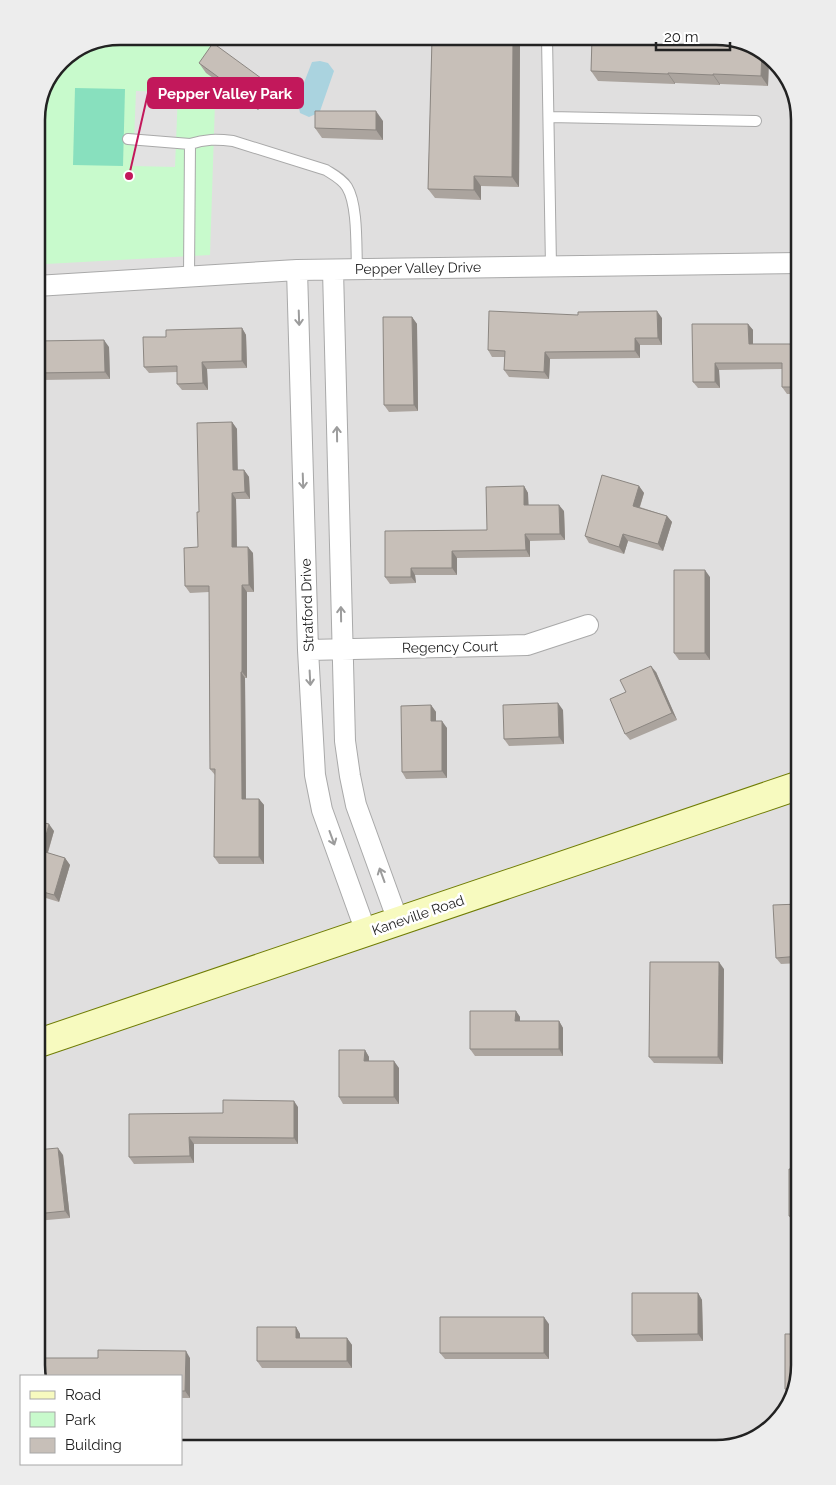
<svg xmlns="http://www.w3.org/2000/svg" width="836" height="1485" font-family="Raleway,sans-serif">
	<style>
		.residential { fill: #e0dfdf }
		.park { fill: #c8facc }
		.pitch { fill: #88e0be }
		.parking { fill: #e2e2e2 }
		.water { fill: #aad3df }
		.lines { fill: none; stroke-linecap: round; stroke-linejoin: round }
		.lane-casing { stroke: #a9a9a9; stroke-width: 12 }
		.street-casing { stroke: #a9a9a9; stroke-width: 22 }
		.secondary-casing { stroke: #707d05; stroke-width: 30 }
		.lane { stroke: #fff; stroke-width: 10 }
		.street { stroke: #fff; stroke-width: 20 }
		.secondary { stroke: #f7fabf; stroke-width: 28 }
		.wall { fill: #aba49e }
		.shaded-wall { fill: #8b8681 }
		.building { fill: #c7bfb8; stroke: #8b8681 }
		.oneway { stroke: #9c9c9c }
		.labels { text-anchor: middle; stroke-width: 5; stroke-linejoin: round; paint-order: stroke }
		.street-label { font-size: 14px; fill: #222; stroke: #fff }
		.rim { fill: none; stroke: #222; stroke-width: 2.5 }
		.leader { fill: none; stroke: #c2185b; stroke-width: 2 }
		.callout-dot { fill: #c2185b; stroke: #fff; stroke-width: 2 }
		.callout { fill: #c2185b; stroke: #c2185b; stroke-width: 2 }
		.callout-label { font-size: 15px; text-anchor: middle; font-weight: bold; fill: #fff }
	</style>
	<rect width="100%" height="100%" fill="#f2efe9"/>
	<path class="residential" d="M722 36 763 50 793 87 800 120V774L36 1033V114L61 60 88 42Z
		M800 795V1371L786 1412 749 1442 181 1448V1376H38L36 1365V1055Z"/>
	<path class="park" d="M217 41 210 255 46 264 44 97 61 60 88 42Z"/>
	<path class="pitch" d="M75 88 125 89 123 166 73 165Z"/>
	<path class="parking" d="M136 91 178 92 175 167 133 166Z"/>
	<path class="water" d="M320 61 328 63 334 71 319 114H316L309 117 300 113 299 108 295 106 312 62Z"/>
	<g class="lines">
		<g class="lane-casing">
			<path id="lane" d="M547 38 551 266
				M549 117 756 121
				M128 139 190 144 189 276
				M190 144C205 139 217 139 233 141L326 170C334 175 342 179 347 187 358 205 356 247 357 269"/>
		</g>
		<g class="street-casing">
			<path id="street" d="M297 270 308 650 315 775 322 810 366 932
				M333 270 345 741 350 776 356 805 398 921
				M36 286 297 270 800 263
				M308 650 527 645 588 625"/>
		</g>
		<g class="secondary-casing">
			<path id="secondary" d="M36 1044 800 785"/>
		</g>
		<use href="#lane" class="lane"/>
		<use href="#street" class="street"/>
		<use href="#secondary" class="secondary"/>
	</g>
	<path class="wall" d="M722 36 763 50 769 58 768 86 720 84V85L675 83V84L598 81 591 71 592 42H590L587 38Z
		M521 38V45H520L519 187 481 186V200L435 198 428 189 432 39Z
		M199 63 265 81 272 91 258 110 206 73Z
		M383 121V140L322 138 315 128Z
		M412 317 417 324 418 411 389 412 384 405Z
		M662 318V345H640V358L550 359 549 379 509 377 504 370 505 357H492L488 350Z
		M748 324 753 330V344H800V394H787L782 387V369L719 370 720 388H698L693 382Z
		M242 328 246 335 247 368 207 369 208 390H182L177 384V372L149 373 144 367 166 337Z
		M36 341 109 347 110 379 41 380 38 376H36Z
		M232 422 237 429V470H244L249 477 250 499H236L237 547 253 553 254 592H247V678H245L246 799H259L264 805V864H219L214 857 215 775 210 769 209 592 190 593 185 586 198 547 199 512Z
		M524 486 528 493V505L564 511 565 540 530 541V557L457 558V575H415L416 583 390 584 385 577 487 530Z
		M639 486 644 493 640 507 667 516 672 522 663 551 628 541 624 554 589 543 585 536Z
		M800 503V539H795L791 532Z
		M710 577V660H679L674 653Z
		M656 672 677 720 630 740 625 734 626 692Z
		M431 705 436 712V721L447 728V778L406 779 402 772Z
		M563 710 564 744 509 746 504 739Z
		M36 821 54 831 48 853 65 858 70 865 59 902 36 895Z
		M800 904V963L781 964 776 958Z
		M724 969 723 1064 654 1063 649 1057Z
		M516 1011 520 1017V1021H559L563 1028V1056H475L470 1049Z
		M365 1050 369 1057V1061L399 1068V1104H343L339 1097Z
		M298 1107V1144H194V1163L134 1164 129 1157 223 1113Z
		M36 1150 63 1155 70 1218 36 1221Z
		M800 1169V1223H794L789 1216Z
		M698 1293 702 1300 703 1341 637 1342 632 1335Z
		M549 1324V1359H445L440 1353Z
		M296 1327 300 1334V1338H347L352 1345V1368H262L257 1361Z
		M190 1358V1398H181V1376Z
		M800 1371 791 1396H790L785 1389Z"/>
	<path class="shaded-wall" d="M513 38H515L520 45 519 187 512 177Z
		M517 38H521V45Z
		M762 50 769 58 768 86 761 76Z
		M668 73 675 83V84L668 74Z
		M713 74 720 84V85L713 75Z
		M265 81 272 91 258 110 251 101Z
		M376 111 383 121V140L376 130Z
		M474 176 481 186V200L474 190Z
		M657 311 662 318V345L658 338Z
		M412 317 417 324 418 411 414 405Z
		M748 324 753 330V351L749 344Z
		M242 328 246 335 247 368 242 361Z
		M635 338 640 345V358L635 351Z
		M104 340 109 347 110 379 105 372Z
		M545 352 550 359 549 379 544 372Z
		M202 362 207 369 208 390 203 383Z
		M715 363 719 370 720 388 715 382Z
		M232 422 237 429 238 477 233 470Z
		M244 470 249 477 250 499 245 492Z
		M524 486 528 493 529 512 524 505Z
		M639 486 644 493 638 512 633 506Z
		M232 493 236 499 237 554 232 547Z
		M559 505 564 511 565 540 560 534Z
		M667 516 672 522 663 551 658 544Z
		M525 534 530 541V557L526 550Z
		M623 534 628 541 624 554 619 547Z
		M248 547 253 553 254 592 249 585Z
		M452 551 457 558V575L452 568Z
		M411 568 415 575 416 583 411 577Z
		M705 570 710 577V660L705 653Z
		M242 585 247 592V678L242 672Z
		M651 666 656 672 677 720 672 713Z
		M241 672 245 678 246 805 242 799Z
		M558 703 563 710 564 744 559 737Z
		M431 705 436 712V728L431 721Z
		M442 721 447 728V778L442 771Z
		M259 799 264 805V864L259 857Z
		M49 824 54 831 46 858 42 851Z
		M65 858 70 865 59 902 54 895Z
		M719 962 724 969 723 1064 718 1057Z
		M516 1011 520 1017V1027L515 1021Z
		M559 1021 563 1028V1056L559 1049Z
		M365 1050 369 1057V1067L364 1061Z
		M394 1061 399 1068V1104L394 1097Z
		M294 1101 298 1107V1144L294 1138Z
		M189 1137 194 1144V1163L190 1156Z
		M58 1148 63 1155 70 1218 65 1211Z
		M698 1293 702 1300 703 1341 698 1334Z
		M544 1317 549 1324V1359L544 1353Z
		M296 1327 300 1334V1344L296 1338Z
		M347 1338 352 1345V1368L347 1361Z
		M186 1351 190 1358V1398L185 1391Z"/>
	<path class="building" d="M722 36 762 50 761 76 713 74V75L668 73V74L591 71 592 38Z
		M513 38 512 177 474 176V190L428 189 432 39Z
		M213 43 265 81 251 101 199 63Z
		M315 111H376V130L315 128Z
		M799 118 800 120V164H798Z
		M489 311 578 315V312L657 311 658 338H635V351L545 352 544 372 504 370 505 351 488 350Z
		M383 317H412L414 405H384Z
		M692 324H748L749 344H800V387H782V363H715V382H693Z
		M242 328V361L202 362 203 383 177 384V366L144 367 143 337H166V330Z
		M104 340 105 372 36 373V341Z
		M232 422 233 470H244L245 492 232 493V547H248L249 585H242V672H241L242 799H259V857H214L215 769H210L209 586H185L184 548 198 547 197 512H199L197 423Z
		M602 475 639 486 633 506 667 516 658 544 623 534 619 547 585 536Z
		M524 486V505H559L560 534H525L526 550 452 551V568H411V577H385V531L487 530 486 487Z
		M791 503H800V532H791Z
		M674 570H705V653H674Z
		M651 666 672 713 625 734 610 699 626 692 620 680Z
		M558 703 559 737 504 739 503 705Z
		M431 705V721H442V771L402 772 401 706Z
		M36 821 49 824 42 851 65 858 54 895 36 890Z
		M800 904V956L776 958 773 905Z
		M650 962H719L718 1057H649Z
		M470 1011H516L515 1021H559V1049H470Z
		M339 1050H365L364 1061H394V1097H339Z
		M223 1100 294 1101V1138L189 1137 190 1156 129 1157V1114L223 1113Z
		M58 1148 65 1211 36 1214V1150Z
		M789 1169H800V1216H789Z
		M632 1293H698V1334L632 1335Z
		M440 1317H544V1353H440Z
		M257 1327H296V1338H347V1361H257Z
		M785 1334H800V1371L793 1389H785Z
		M98 1350 186 1351 185 1391H181V1376H38L36 1365V1358H98Z"/>
	<defs><path id="oneway-shaft" d="M-6 0H5M1.5-3L5.5 0L1.5 3" fill="none" stroke-width="1.6" stroke-linecap="round" stroke-linejoin="round" transform="scale(1.25)"/></defs>
	<g class="oneway">
		<use href="#oneway-shaft" transform="translate(299 318) rotate(88)"/>
		<use href="#oneway-shaft" transform="translate(337 434) rotate(-91)"/>
		<use href="#oneway-shaft" transform="translate(303 481) rotate(88)"/>
		<use href="#oneway-shaft" transform="translate(341 614) rotate(-91)"/>
		<use href="#oneway-shaft" transform="translate(310 678) rotate(87)"/>
		<use href="#oneway-shaft" transform="translate(332 838) rotate(70)"/>
		<use href="#oneway-shaft" transform="translate(382 875) rotate(-110)"/>
	</g>
	<g class="labels">
		<g class="street-label">
			<text transform="translate(418 268) rotate(-1)" y="5">Pepper Valley Drive</text>
			<text transform="translate(307 605) rotate(-92)" y="5">Stratford Drive</text>
			<text transform="translate(450 647) rotate(-1)" y="5">Regency Court</text>
			<text transform="translate(418 915) rotate(-19)" y="5">Kaneville Road</text>
		</g>
	</g>
	<path d="M0 0H836V1485H0ZM120 45H716A75 75 0 0 1 791 120V1365A75 75 0 0 1 716 1440H120A75 75 0 0 1 45 1365V120A75 75 0 0 1 120 45Z" fill="#ededed" fill-rule="evenodd"/>
	<path class="rim" d="M120 45H716A75 75 0 0 1 791 120V1365A75 75 0 0 1 716 1440H120A75 75 0 0 1 45 1365V120A75 75 0 0 1 120 45Z"/>
	<path class="leader" d="M129 176L148 93"/>
	<circle class="callout-dot" cx="129" cy="176" r="5"/>
	<rect class="callout" x="148" y="78" width="155" height="30" rx="5"/>
	<g class="callout-label">
		<text x="225" y="99">Pepper Valley Park</text>
	</g>
	<rect x="20" y="1375" width="162" height="90" fill="#ffffff" stroke="#a7a7a7"/>
	<rect x="30" y="1391" width="25" height="8" fill="#f7fabf" stroke="#a7a7a7"/>
	<text x="65" y="1400" font-size="15" fill="#222222">Road</text>
	<rect x="30" y="1412" width="25" height="15" fill="#c8facc" stroke="#a7a7a7"/>
	<text x="65" y="1425" font-size="15" fill="#222222">Park</text>
	<rect x="30" y="1438" width="25" height="15" fill="#c7bfb8" stroke="#a7a7a7"/>
	<text x="65" y="1450" font-size="15" fill="#222222">Building</text>
	<path d="M656 42v8h74v-8" fill="none" stroke="#222222" stroke-width="2.5"/>
	<text x="664" y="42" font-size="15" fill="#222222" stroke="#ffffff" stroke-width="4" paint-order="stroke">20 m</text>
</svg>
